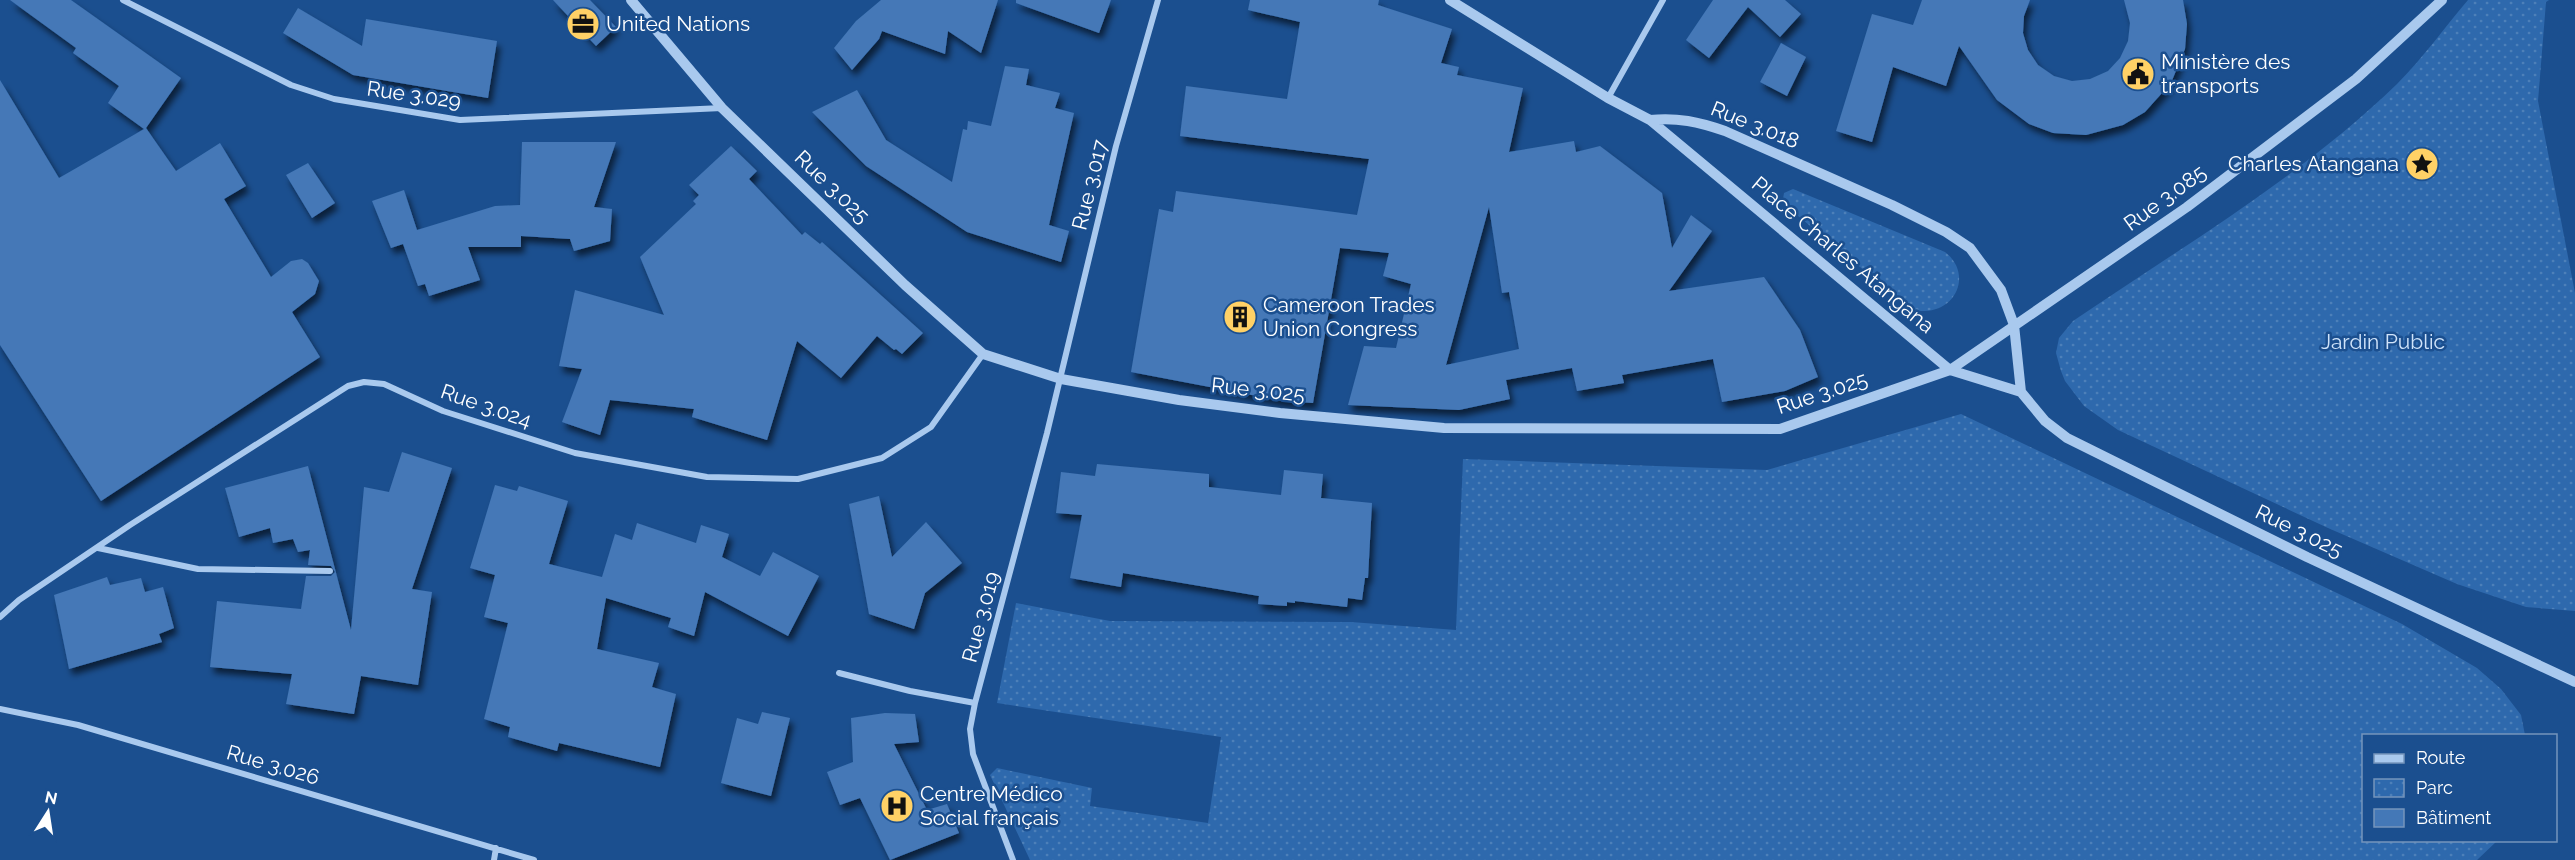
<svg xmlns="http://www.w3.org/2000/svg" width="2575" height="860" font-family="Raleway,sans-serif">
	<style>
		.park { fill: url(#park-dots) }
		.building { fill: #4478b7; fill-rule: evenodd; filter: url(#shadow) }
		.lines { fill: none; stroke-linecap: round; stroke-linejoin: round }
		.minor { stroke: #a9c9ee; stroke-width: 6 }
		.tertiary { stroke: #a9c9ee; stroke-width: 10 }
		.labels { text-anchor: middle; stroke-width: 5; stroke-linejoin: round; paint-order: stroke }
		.poi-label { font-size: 21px; fill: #fff; stroke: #1b4f8f; text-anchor: start }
		.street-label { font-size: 21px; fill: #fff; stroke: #1b4f8f }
		.park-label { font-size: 21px; fill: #cfe3fa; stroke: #1b4f8f }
	</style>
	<defs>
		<pattern id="park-dots" width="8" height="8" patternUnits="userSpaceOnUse" patternTransform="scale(1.5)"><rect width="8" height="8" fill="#2e69ad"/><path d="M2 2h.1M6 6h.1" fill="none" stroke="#4d80b9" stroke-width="1.8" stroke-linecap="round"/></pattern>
		<filter id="shadow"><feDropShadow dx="3.5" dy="6" stdDeviation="3" flood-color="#0009"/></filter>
	</defs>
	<rect width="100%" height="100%" fill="#1b4f8f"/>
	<path class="park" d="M2468 0H2549L2546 2 2538 101 2575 293V611L2526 607 2457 584 2328 528 2118 430 2084 406 2065 381 2061 371 2056 353 2059 338 2073 321C2183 246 2301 177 2397 84 2423 58 2445 27 2468 0Z
		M1793 189 1945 252C1976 276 1952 321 1911 309L1786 206 1783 199 1784 193Z
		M1961 414 2402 624 2477 668 2501 689 2521 715 2525 735 2364 736V840L2497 841 2477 860H1030L990 775 997 768 1092 788 1090 806 1208 823 1221 737 997 703 1016 603 1110 621 1351 622 1456 630 1463 459 1767 470Z"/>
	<path class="building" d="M10 0H71L181 78 146 128 176 171 220 143 246 186 224 199 271 277 291 261 302 259 308 263 319 281 315 294 292 312 320 357 101 501 0 345V80L59 178 144 129 108 103 119 86 73 53 76 48Z
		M553 0H590L616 27 596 46Z
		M881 0H998L981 53 948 31 945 54 882 31 879 39 852 70 834 48 856 21Z
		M1016 0H1111L1099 33 1016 3Z
		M1250 0H1379L1378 5 1452 29 1441 63 1459 67 1457 75 1523 88 1509 152 1574 141 1576 152 1600 146 1662 193 1672 248 1691 215 1712 231 1669 291 1764 277 1800 330 1818 377 1785 391 1722 402 1713 359 1622 375 1624 383 1577 391 1572 368 1506 380 1510 399 1459 410 1348 405 1364 346 1396 348 1411 284 1383 276 1389 253 1340 248 1313 403 1283 401 1131 372 1159 209 1173 212 1176 191 1357 215 1369 159 1180 136 1186 86 1287 99 1300 22 1248 10ZM1489 207 1502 293 1509 292 1519 349 1446 365Z
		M1713 0H1785L1801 14 1780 37 1748 7 1709 58 1686 40Z
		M1922 0H2030L2024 16 2023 33 2028 50 2038 65 2054 76 2072 81 2090 79 2108 71 2120 58 2128 41 2130 23 2124 0H2183L2187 24 2185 49 2171 83 2145 112 2123 125 2086 135 2053 133 2029 124 1997 100 1959 46 1946 86 1893 67 1872 142 1836 131 1872 14 1913 25Z
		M298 8 362 46 366 19 497 41 488 98 353 75 283 33Z
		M1781 43 1806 57 1787 96 1760 82Z
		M1005 66 1029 69 1026 85 1060 93 1055 108 1074 113 1049 225 1069 231 1061 262 967 232 866 166 812 112 857 90 886 140 952 182 963 129 967 130 968 121 991 126Z
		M522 142H616L594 207 612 209 610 241 574 251 570 239 521 236V247H468L480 280 429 296 425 284 418 286 403 244 391 248 372 201 404 190 417 230 495 206 520 205Z
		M731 146 757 171 749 179 802 235 805 232 820 244 822 242 923 333 902 354 896 349 894 350 877 336 841 378 797 341 767 440 692 417 694 409 610 400 600 435 562 422 582 369 559 366 575 290 664 315 640 257 696 204 693 201 699 195 689 185Z
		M308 163 335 203 312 218 286 175Z
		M402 452 452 468 412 589 432 592 418 685 361 676 354 714 286 704 292 674 210 667 217 601 301 609 306 576H331L335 572 331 566 308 565 310 550 298 552 293 539 273 543 270 528 239 537 225 488 308 466 351 630 364 487 389 492Z
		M1097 464 1209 474V487L1281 495 1284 470 1323 474 1321 498 1372 503 1368 578H1365L1362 600 1348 598 1347 607 1295 601V603L1287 602V606L1258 604 1259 596 1123 573 1121 587 1070 578 1082 515 1056 513 1061 472 1095 476Z
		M495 485 517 491 519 486 568 501 549 564 602 577 615 534 632 540 637 523 696 543 701 525 729 534 722 557 760 576 773 552 819 576 788 636 705 592 694 636 668 627 671 618 606 598 597 649 659 663 652 687 676 694 660 767 559 743 557 751 508 737 510 727 484 719 508 623 484 617 495 575 470 568Z
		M879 496 892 557 926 522 962 563 925 593 914 629 869 614 849 504Z
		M107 577 110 585 141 578 145 592 163 587 174 628 159 634 162 642 69 669 54 595Z
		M762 712 790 718 771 796 721 783 737 718 758 724Z
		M885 713 915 714 919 742 894 744 927 810 947 804 959 833 890 860 860 798 840 805 827 772 853 762 851 718Z"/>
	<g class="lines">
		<path class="minor" d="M123 0 291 85 334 99 460 120 722 108
			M1608 98 1663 0
			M98 548 198 569 330 571
			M0 617 19 600 130 525 348 386 364 382 384 384 443 411 575 453 707 477 798 479 882 458 931 427 983 354
			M839 673 910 691 975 703
			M0 709 78 725 534 860
			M494 860 496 848
			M1013 860 973 754 970 729 975 703 1047 433 1116 146 1158 0"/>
		<path class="tertiary" d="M631 0 722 108 905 285 983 354 1061 379 1179 400 1280 413 1444 428 1780 429 1950 370 2187 207 2356 79 2442 0
			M1450 0 1608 98 1650 120 1950 370 2021 392 2045 421 2067 438 2307 557 2575 682
			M1650 120C1677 117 1699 122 1725 131L1892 205 1946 232 1970 248 2001 290 2014 325 2021 392"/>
	</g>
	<defs>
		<g id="office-disc" transform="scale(1.725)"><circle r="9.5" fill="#ffd166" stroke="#1b4f8f"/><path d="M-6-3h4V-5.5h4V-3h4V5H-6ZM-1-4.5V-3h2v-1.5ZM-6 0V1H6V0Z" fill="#111"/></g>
		<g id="civic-disc" transform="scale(1.725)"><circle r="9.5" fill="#ffd166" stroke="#1b4f8f"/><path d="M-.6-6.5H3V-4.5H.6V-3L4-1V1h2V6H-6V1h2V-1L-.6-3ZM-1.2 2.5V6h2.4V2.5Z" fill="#111"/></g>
		<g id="sight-disc" transform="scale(1.725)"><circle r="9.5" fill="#ffd166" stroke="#1b4f8f"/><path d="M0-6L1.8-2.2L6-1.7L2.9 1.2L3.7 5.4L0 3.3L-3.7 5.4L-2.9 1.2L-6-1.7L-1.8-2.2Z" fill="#111"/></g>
		<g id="building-disc" transform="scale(1.725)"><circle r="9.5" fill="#ffd166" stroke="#1b4f8f"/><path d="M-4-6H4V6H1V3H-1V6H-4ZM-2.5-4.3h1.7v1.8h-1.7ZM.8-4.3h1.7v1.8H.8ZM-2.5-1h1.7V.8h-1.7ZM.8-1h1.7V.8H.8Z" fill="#111"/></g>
		<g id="hospital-disc" transform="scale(1.725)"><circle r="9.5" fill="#ffd166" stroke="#1b4f8f"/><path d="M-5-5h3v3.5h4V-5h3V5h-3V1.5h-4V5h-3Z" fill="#111"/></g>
	</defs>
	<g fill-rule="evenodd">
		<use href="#office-disc" x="583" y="24"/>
		<use href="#civic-disc" x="2138" y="74"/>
		<use href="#sight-disc" x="2422" y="164"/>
		<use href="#building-disc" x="1240" y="317"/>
		<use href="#hospital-disc" x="897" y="806"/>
	</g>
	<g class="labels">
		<g class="poi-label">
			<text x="606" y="31">United Nations</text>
			<text x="2161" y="69">Ministère des<tspan x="2161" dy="24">transports</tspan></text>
			<text x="2399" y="171" text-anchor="end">Charles Atangana</text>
			<text x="1263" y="312">Cameroon Trades<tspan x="1263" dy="24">Union Congress</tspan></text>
			<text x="920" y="801">Centre Médico<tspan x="920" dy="24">Social français</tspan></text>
		</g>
		<g class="street-label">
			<text transform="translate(414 95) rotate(8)" y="7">Rue 3.029</text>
			<text transform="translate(1755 125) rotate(22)" y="7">Rue 3.018</text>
			<text transform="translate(1090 185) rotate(-76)" y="7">Rue 3.017</text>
			<text transform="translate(832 187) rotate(44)" y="7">Rue 3.025</text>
			<text transform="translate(2165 198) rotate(-36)" y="7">Rue 3.085</text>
			<text transform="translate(1843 255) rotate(40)" y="7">Place Charles Atangana</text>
			<text transform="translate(1258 390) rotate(6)" y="7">Rue 3.025</text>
			<text transform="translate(1822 393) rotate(-18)" y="7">Rue 3.025</text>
			<text transform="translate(486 406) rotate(19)" y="7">Rue 3.024</text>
			<text transform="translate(2299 531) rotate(26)" y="7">Rue 3.025</text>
			<text transform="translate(981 617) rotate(-75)" y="7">Rue 3.019</text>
			<text transform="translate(273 765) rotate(16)" y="7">Rue 3.026</text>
		</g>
		<g class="park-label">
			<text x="2383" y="349">Jardin Public</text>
		</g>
	</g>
	<rect x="2362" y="734" width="195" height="108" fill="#1b4f8f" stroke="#7695bc" stroke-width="1.5"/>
	<rect x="2374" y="754" width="30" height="9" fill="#a9c9ee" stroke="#7695bc" stroke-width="1.5"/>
	<text x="2416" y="764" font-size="18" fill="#ffffff">Route</text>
	<rect x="2374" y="779" width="30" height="18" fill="url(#park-dots)" stroke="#7695bc" stroke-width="1.5"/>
	<text x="2416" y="794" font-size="18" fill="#ffffff">Parc</text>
	<rect x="2374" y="809" width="30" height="18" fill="#4478b7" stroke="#7695bc" stroke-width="1.5"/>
	<text x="2416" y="824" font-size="18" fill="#ffffff">Bâtiment</text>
	<g transform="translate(48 812) rotate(12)" stroke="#1b4f8f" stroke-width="4.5" paint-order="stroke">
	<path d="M0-4.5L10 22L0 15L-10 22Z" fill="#ffffff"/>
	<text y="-9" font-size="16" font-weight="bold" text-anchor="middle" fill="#ffffff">N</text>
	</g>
</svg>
